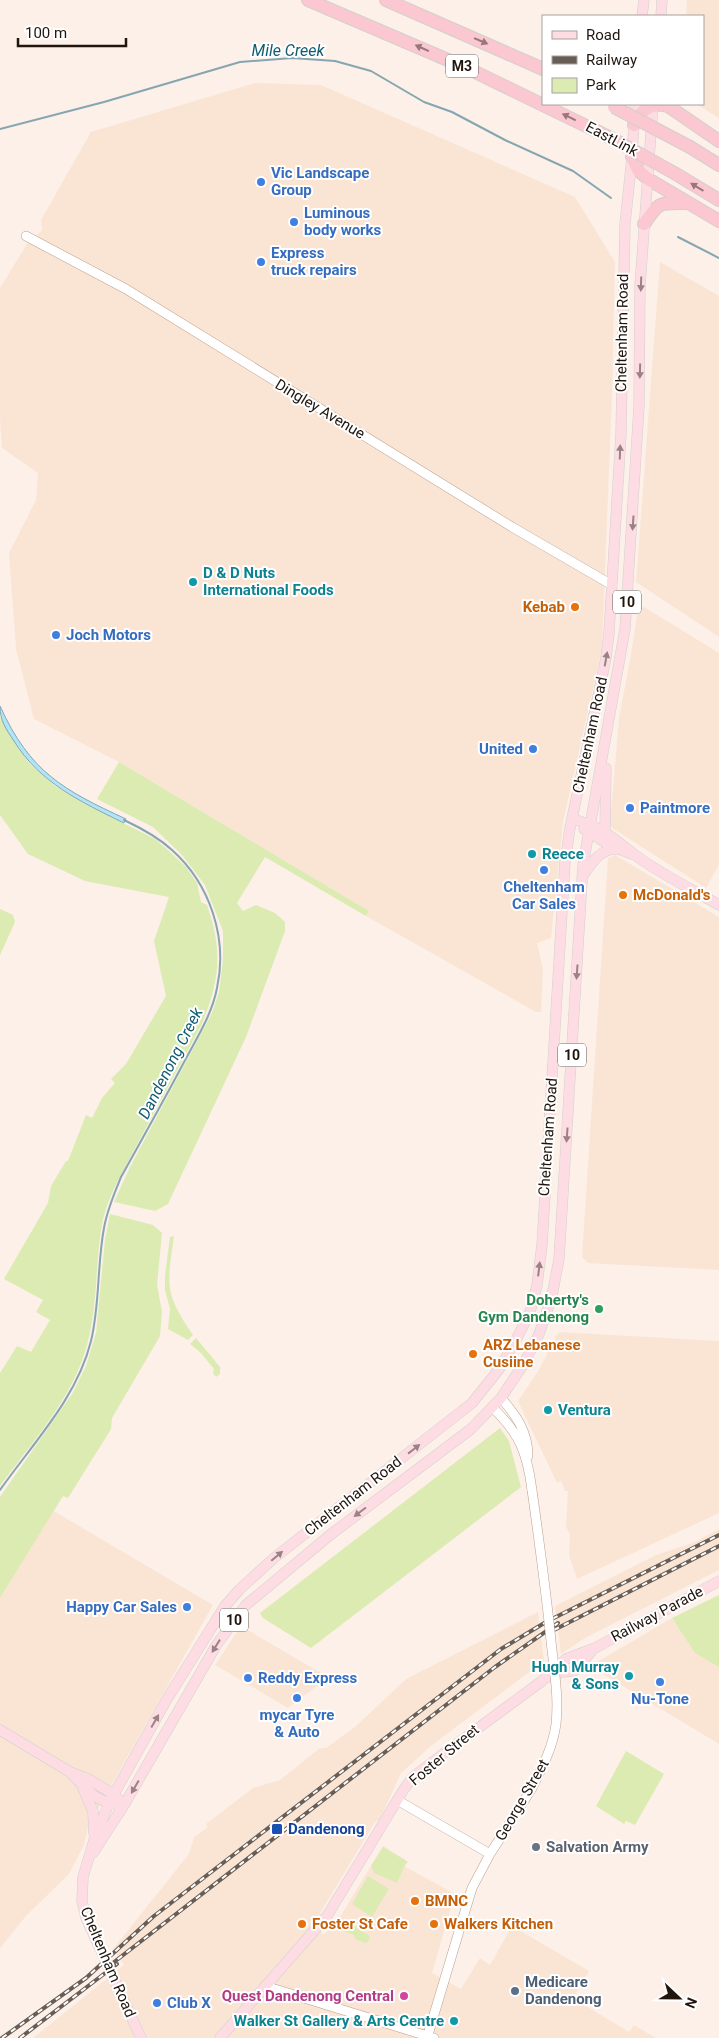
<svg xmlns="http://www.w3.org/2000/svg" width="719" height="2038" font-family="Roboto,sans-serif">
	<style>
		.built { fill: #fae5d5 }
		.green { fill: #dbebb2 }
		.water { fill: #b0e4f7; stroke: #85a6b1 }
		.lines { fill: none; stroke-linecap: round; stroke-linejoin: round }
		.stream { stroke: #85a6b1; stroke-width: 2 }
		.minor-casing { stroke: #bda18e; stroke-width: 10 }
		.major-casing { stroke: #d2d0cf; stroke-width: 11 }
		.highway-casing { stroke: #d2d0cf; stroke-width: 14 }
		.minor { stroke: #fff; stroke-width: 9 }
		.major { stroke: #fddde3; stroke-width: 10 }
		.highway { stroke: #fbc7d0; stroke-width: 12 }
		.rail-casing { stroke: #685e56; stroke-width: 4 }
		.rail { stroke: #fff; stroke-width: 2; stroke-dasharray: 5.5; stroke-linecap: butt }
		.minor-bridge-casing { stroke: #bda18e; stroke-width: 10; stroke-linecap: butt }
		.highway-bridge-casing { stroke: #d2d0cf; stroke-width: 14; stroke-linecap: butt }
		.minor-bridge { stroke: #fff; stroke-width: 9 }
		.highway-bridge { stroke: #fbc7d0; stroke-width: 12 }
		.oneway { fill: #987779 }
		.oneway2 { fill: #9a8383 }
		.shop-dot { fill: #3f7fe0; stroke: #fff; stroke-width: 2 }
		.culture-dot { fill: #0f9aa8; stroke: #fff; stroke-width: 2 }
		.food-dot { fill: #e8710a; stroke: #fff; stroke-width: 2 }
		.leisure-dot { fill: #2e9e5b; stroke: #fff; stroke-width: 2 }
		.transit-dot { fill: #1a4fb4; stroke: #fff; stroke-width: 2 }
		.worship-dot { fill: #6b7280; stroke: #fff; stroke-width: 2 }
		.service-dot { fill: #5c6f8a; stroke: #fff; stroke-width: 2 }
		.hotel-dot { fill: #d1479c; stroke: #fff; stroke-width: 2 }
		.labels { text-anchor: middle; stroke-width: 4; stroke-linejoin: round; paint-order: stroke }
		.shield { fill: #fff; stroke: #635c56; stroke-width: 1 }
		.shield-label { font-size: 14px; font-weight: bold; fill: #20160e }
		.street-label { font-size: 15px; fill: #20160e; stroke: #fff }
		.shop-label { font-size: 15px; font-weight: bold; fill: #366cbe; stroke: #fff; text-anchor: start }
		.culture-label { font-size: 15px; font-weight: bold; fill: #0d838f; stroke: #fff; text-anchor: start }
		.food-label { font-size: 15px; font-weight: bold; fill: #c56008; stroke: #fff; text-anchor: start }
		.leisure-label { font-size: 15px; font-weight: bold; fill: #27864d; stroke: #fff; text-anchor: end }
		.transit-label { font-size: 15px; font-weight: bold; fill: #164399; stroke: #fff; text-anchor: start }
		.worship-label { font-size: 15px; font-weight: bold; fill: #5b616d; stroke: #fff; text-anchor: start }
		.service-label { font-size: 15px; font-weight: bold; fill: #4e5e75; stroke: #fff; text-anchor: start }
		.hotel-label { font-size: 15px; font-weight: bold; fill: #b23c85; stroke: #fff; text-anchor: end }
		.water-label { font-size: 16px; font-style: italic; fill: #0f5c72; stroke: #fff }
	</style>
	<rect width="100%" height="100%" fill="#fcf0e8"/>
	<path class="built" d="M687 0H719V118L696 104H703V16H686Z
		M255 83 321 85 575 197 615 262 612 393 602 649 563 822 551 938 537 943 543 969 541 1012H536L366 916 369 911 119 762 34 719 16 649 9 553 36 500 38 473 2 448 0 418V288L27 244 42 230 41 220 91 132Z
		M660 262 719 296V637L636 582Z
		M644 607 719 653V865L706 888 612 828 610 824 619 718 630 660 638 610Z
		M615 855 719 917V1270L588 1263 582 1257 608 858Z
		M559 1332 719 1341V1513L577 1579 569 1555 570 1535 566 1527 568 1491H565L561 1481 557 1483 518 1401 537 1373Z
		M52 1510 213 1605 88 1827 84 1845 69 1874 26 1916 0 1948V1598Z
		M719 1529V1570L585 1638 561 1654 555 1606 656 1555 695 1542Z
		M538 1612 544 1661 431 1746 401 1773 380 1819 375 1822 313 1925 324 1935 340 1917 383 1846 406 1860 404 1866 455 1894 432 1973 461 1989 480 1958 490 1965 512 1926 589 1971 573 1998 629 2032 634 2025 656 2038H33L124 1965 113 1949 189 1854 194 1837 208 1827 206 1824 253 1788 280 1780 320 1748H326L355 1727 406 1679Z
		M672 1618 697 1651 719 1663V1744L590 1666Z
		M241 1626 326 1676V1679L288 1708 227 1672 215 1665Z"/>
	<path class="green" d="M0 717 18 747 30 764 55 786 81 802 155 839 168 850 186 867 197 883 201 902 207 905C223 951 220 981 201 1026L119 1178C112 1193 105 1208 102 1224 95 1264 98 1305 87 1345 73 1398 32 1442 0 1486V1373L17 1346 31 1352 50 1320 36 1312 43 1300 4 1279 48 1203 51 1186 66 1161H68L86 1115 92 1118 102 1098 115 1083 111 1079 126 1064 166 996 154 941 169 897 85 881 28 854 0 815Z
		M119 762 369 911 366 916 265 857 237 903 243 911 256 905 275 913 285 922V931L246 1037 168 1204 155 1211 114 1202 130 1167 212 1013 219 992 223 960V931L205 885 182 855 153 827 97 799Z
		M0 909 13 915 15 922 0 955Z
		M110 1214 153 1225 162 1233 157 1285 162 1312 160 1336 112 1418 111 1429 68 1498 63 1496 0 1598V1497L72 1394 86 1366 96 1333 105 1240Z
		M174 1236C167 1286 164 1292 193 1335L188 1340 168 1329 170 1309 165 1290V1276L170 1237Z
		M196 1338 220 1367V1374L216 1377 213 1373 214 1369 201 1353 190 1344Z
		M500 1428 509 1441 521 1487 311 1648 263 1618 260 1613Z
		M719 1595V1667L695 1653 672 1618Z
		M626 1751 664 1774 635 1825 626 1821 624 1824 596 1806Z
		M383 1847 408 1862 405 1865 397 1883 374 1873 371 1866Z
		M368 1876 389 1889 372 1917 352 1904Z
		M351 1920 357 1928 370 1936 368 1942 365 1943 355 1939 354 1935 344 1931 346 1921Z"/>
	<path class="water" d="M0 706C30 772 63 790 126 819L124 823C81 802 40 783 14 741 6 729 0 721 0 706Z"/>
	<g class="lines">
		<path class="stream" d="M0 129 104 102 240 62 292 58 335 61 371 71 424 102 452 112 505 140 573 171 611 198
			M678 237 719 258
			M0 1490C33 1443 77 1398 91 1341 100 1304 97 1265 104 1228 107 1210 114 1194 121 1177 142 1139 163 1102 183 1064 196 1039 212 1015 217 988 228 938 210 884 172 850 158 837 141 828 124 820"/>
		<g class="minor-casing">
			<path id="minor" d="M26 236 126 289 512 527 612 585
				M501 1398C516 1415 528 1432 528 1456
				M492 1407C520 1434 527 1452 532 1490
				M397 1800 490 1854
				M265 1986 434 2038
				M427 2038 472 1888 490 1854 532 1788"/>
		</g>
		<g class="major-casing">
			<path id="major" d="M642 16 644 0
				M661 16 662 0
				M572 819C601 826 612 837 635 855 659 873 693 890 719 905
				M584 829 611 846 632 854
				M605 832 606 768
				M582 877C591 864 600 848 617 849
				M550 1677 562 1672 574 1671 591 1652
				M0 1730 70 1772 88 1779 113 1794 124 1805
				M70 1772C82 1785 96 1802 115 1804
				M83 1788 93 1811 94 1834
				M93 1853 124 1805 217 1644 246 1605 330 1535 471 1429 501 1398 523 1365 539 1334 552 1296 559 1259 583 865 625 629 639 407 640 286 653 104
				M141 2038 86 1918 82 1901 83 1877 94 1840 109 1803 167 1699 225 1606 240 1589 274 1558 472 1403 500 1368 516 1340 530 1312 537 1285 542 1245 565 862 570 828 606 658 609 633 621 434 625 224 632 157 635 104
				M220 2038 327 1916 404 1789 413 1777 443 1754 542 1681 566 1659 595 1648 719 1581"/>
		</g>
		<g class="highway-casing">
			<path id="highway" d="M308 0 469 69 613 139
				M386 0 543 69
				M634 125C639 111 653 101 668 106L719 141
				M690 147 719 165
				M632 157 638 170 648 179 719 221
				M676 174 719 200
				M644 224C660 200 660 203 688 203"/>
		</g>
		<use href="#minor" class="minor"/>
		<use href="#major" class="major"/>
		<use href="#highway" class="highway"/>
		<g class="rail-casing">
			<path id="rail" d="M554 1630 719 1546
				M109 1966 495 1667 558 1623
				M2 2038 86 1978 154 1916 501 1649 546 1622 719 1535
				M20 2038 117 1964"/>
		</g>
		<use href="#rail" class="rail"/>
		<g class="minor-bridge-casing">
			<path id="minor-bridge" d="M532 1490C539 1540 546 1590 551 1641 554 1669 559 1697 556 1724 553 1747 542 1768 532 1788"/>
		</g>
		<g class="highway-bridge-casing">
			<path id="highway-bridge" d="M614 107 690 147
				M613 139 676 174"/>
		</g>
		<use href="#minor-bridge" class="minor-bridge"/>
		<use href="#highway-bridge" class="highway-bridge"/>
	</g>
	<defs><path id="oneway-solid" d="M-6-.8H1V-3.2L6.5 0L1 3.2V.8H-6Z" transform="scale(1.25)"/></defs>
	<g class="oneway">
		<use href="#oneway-solid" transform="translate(481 41) rotate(23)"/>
		<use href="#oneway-solid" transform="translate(422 48) rotate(-156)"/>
		<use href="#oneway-solid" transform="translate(569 117) rotate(-154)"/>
		<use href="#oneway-solid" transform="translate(697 187) rotate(-149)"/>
	</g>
	<g class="oneway2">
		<use href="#oneway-solid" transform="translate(641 284) rotate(92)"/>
		<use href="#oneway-solid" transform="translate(640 371) rotate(91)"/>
		<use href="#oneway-solid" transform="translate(620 452) rotate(-88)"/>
		<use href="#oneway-solid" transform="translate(633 523) rotate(94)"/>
		<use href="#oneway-solid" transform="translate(606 659) rotate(-80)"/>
		<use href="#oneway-solid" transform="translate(577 972) rotate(94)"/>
		<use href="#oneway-solid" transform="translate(567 1135) rotate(94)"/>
		<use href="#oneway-solid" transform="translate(539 1269) rotate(-83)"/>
		<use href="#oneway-solid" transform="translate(414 1449) rotate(-38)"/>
		<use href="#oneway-solid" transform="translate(360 1512) rotate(143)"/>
		<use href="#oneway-solid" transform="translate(277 1556) rotate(-40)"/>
		<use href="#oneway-solid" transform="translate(216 1646) rotate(122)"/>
		<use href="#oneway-solid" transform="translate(155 1721) rotate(-60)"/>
		<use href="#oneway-solid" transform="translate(135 1787) rotate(120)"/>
	</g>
	<g class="shop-dot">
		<circle cx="261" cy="182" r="5"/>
		<circle cx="294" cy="222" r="5"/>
		<circle cx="261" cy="262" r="5"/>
		<circle cx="56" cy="635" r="5"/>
		<circle cx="533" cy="749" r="5"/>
		<circle cx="630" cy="808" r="5"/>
		<circle cx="544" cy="870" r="5"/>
		<circle cx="187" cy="1607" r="5"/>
		<circle cx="248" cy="1678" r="5"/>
		<circle cx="660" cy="1682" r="5"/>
		<circle cx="297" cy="1698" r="5"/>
		<circle cx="157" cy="2003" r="5"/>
	</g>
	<g class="culture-dot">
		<circle cx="193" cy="582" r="5"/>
		<circle cx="532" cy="854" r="5"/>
		<circle cx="548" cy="1410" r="5"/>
		<circle cx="629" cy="1676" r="5"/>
		<circle cx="454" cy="2021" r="5"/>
	</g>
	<g class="food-dot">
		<circle cx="575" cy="607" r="5"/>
		<circle cx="623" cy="895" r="5"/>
		<circle cx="473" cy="1354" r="5"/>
		<circle cx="415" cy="1901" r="5"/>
		<circle cx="302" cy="1924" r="5"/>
		<circle cx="434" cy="1924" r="5"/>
	</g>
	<circle class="leisure-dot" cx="599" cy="1309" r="5"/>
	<rect class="transit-dot" x="271" y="1823" width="12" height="12" rx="2.5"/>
	<circle class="worship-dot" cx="536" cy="1847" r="5"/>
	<circle class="service-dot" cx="515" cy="1991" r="5"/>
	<circle class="hotel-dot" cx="404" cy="1996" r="5"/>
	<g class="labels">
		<g class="shield">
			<rect x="446" y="54.5" width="32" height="23" rx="4"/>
			<rect x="613" y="590.5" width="28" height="23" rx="4"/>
			<rect x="558" y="1043.5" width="28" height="23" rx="4"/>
			<rect x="220" y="1608.5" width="28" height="23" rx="4"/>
		</g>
		<g class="shield-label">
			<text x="462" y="71">M3</text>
			<text x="627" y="607">10</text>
			<text x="572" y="1060">10</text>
			<text x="234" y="1625">10</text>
		</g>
		<g class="street-label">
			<text transform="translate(612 139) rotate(28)" y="5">EastLink</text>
			<text transform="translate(622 333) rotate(-89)" y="5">Cheltenham Road</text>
			<text transform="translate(320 409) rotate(31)" y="5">Dingley Avenue</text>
			<text transform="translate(590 735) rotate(-78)" y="5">Cheltenham Road</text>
			<text transform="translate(548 1137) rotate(-86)" y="5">Cheltenham Road</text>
			<text transform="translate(353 1496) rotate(-38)" y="5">Cheltenham Road</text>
			<text transform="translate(657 1614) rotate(-28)" y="5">Railway Parade</text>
			<text transform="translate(444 1755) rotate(-40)" y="5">Foster Street</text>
			<text transform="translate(522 1800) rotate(-60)" y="5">George Street</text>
			<text transform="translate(108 1962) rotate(67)" y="5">Cheltenham Road</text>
		</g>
		<g class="shop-label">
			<text x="271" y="178">Vic Landscape<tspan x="271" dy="17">Group</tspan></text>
			<text x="304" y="218">Luminous<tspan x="304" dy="17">body works</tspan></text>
			<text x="271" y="258">Express<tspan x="271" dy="17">truck repairs</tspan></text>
			<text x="66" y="640">Joch Motors</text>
			<text x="523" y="754" text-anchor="end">United</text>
			<text x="640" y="813">Paintmore</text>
			<text x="544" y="892" text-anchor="middle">Cheltenham<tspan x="544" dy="17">Car Sales</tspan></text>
			<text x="177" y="1612" text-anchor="end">Happy Car Sales</text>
			<text x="258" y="1683">Reddy Express</text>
			<text x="660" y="1704" text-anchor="middle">Nu-Tone</text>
			<text x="297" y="1720" text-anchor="middle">mycar Tyre<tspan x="297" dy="17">&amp; Auto</tspan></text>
			<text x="167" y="2008">Club X</text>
		</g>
		<g class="culture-label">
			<text x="203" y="578">D &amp; D Nuts<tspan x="203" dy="17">International Foods</tspan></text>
			<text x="542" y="859">Reece</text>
			<text x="558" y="1415">Ventura</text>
			<text x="619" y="1672" text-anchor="end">Hugh Murray<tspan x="619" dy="17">&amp; Sons</tspan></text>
			<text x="444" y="2026" text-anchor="end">Walker St Gallery &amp; Arts Centre</text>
		</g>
		<g class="food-label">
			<text x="565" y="612" text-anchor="end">Kebab</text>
			<text x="633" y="900">McDonald's</text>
			<text x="483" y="1350">ARZ Lebanese<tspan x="483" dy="17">Cusiine</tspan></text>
			<text x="425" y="1906">BMNC</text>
			<text x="312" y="1929">Foster St Cafe</text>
			<text x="444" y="1929">Walkers Kitchen</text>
		</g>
		<g class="leisure-label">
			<text x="589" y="1305">Doherty's<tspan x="589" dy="17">Gym Dandenong</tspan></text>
		</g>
		<g class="transit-label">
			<text x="288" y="1834">Dandenong</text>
		</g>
		<g class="worship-label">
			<text x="546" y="1852">Salvation Army</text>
		</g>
		<g class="service-label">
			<text x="525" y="1987">Medicare<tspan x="525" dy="17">Dandenong</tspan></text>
		</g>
		<g class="hotel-label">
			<text x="394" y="2001">Quest Dandenong Central</text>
		</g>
		<g class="water-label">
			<text x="288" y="56">Mile Creek</text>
			<text transform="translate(170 1063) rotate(-63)" y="6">Dandenong Creek</text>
		</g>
	</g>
	<rect x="542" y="15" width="162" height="90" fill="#ffffff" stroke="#a6a29f"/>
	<rect x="552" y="31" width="25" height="8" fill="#fddde3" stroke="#a6a29f"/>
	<text x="586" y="40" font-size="15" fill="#20160e">Road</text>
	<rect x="552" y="56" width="25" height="8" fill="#685e56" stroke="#a6a29f"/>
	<text x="586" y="65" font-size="15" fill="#20160e">Railway</text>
	<rect x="552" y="78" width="25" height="15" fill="#dbebb2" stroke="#a6a29f"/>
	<text x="586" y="90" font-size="15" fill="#20160e">Park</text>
	<g transform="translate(679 1998) rotate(112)" stroke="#ffffff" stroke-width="4" paint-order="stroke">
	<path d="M0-4L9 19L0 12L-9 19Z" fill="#20160e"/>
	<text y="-8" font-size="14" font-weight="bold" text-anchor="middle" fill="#20160e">N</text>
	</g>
	<path d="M18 38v8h108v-8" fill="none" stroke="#20160e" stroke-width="2.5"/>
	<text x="25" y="38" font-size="15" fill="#20160e" stroke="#ffffff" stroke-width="4" paint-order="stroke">100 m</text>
</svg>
